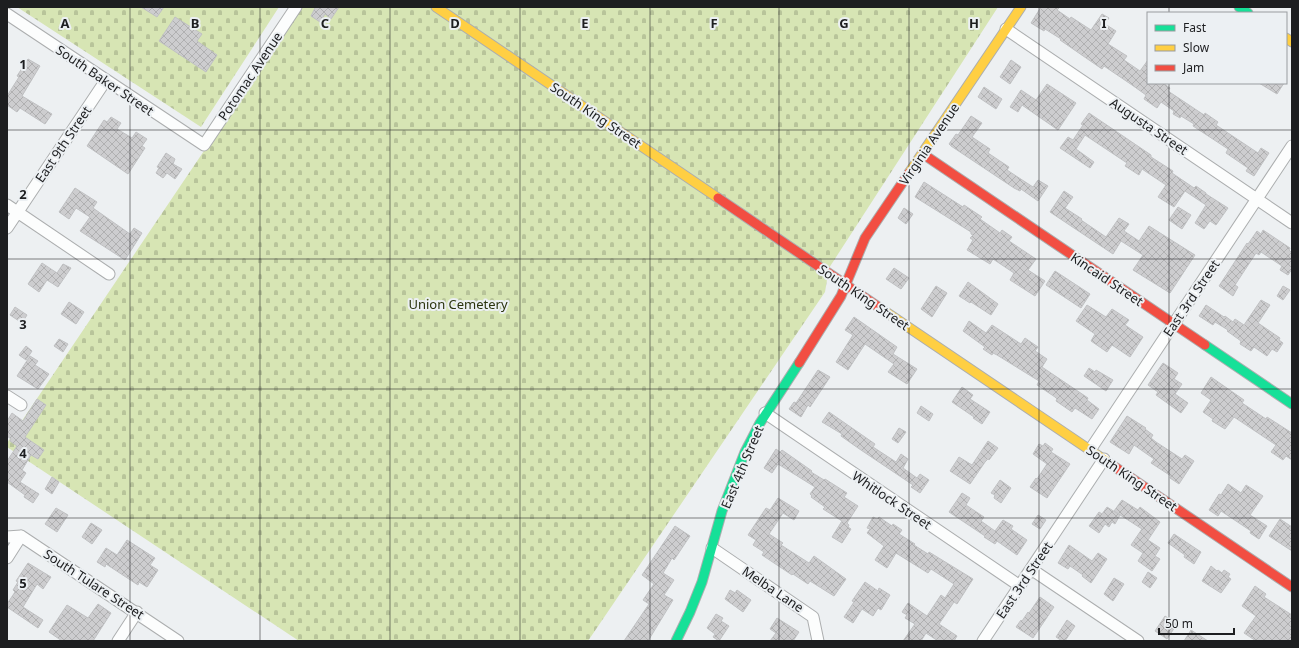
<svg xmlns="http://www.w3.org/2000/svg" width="1299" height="648" font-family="'Noto Sans',sans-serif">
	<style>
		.cemetery { fill: url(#cemetery-stones) }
		.building { fill: url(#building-cross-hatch); stroke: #c0c1c3 }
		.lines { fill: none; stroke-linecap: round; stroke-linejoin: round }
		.street-casing { stroke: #acaeaf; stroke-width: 13 }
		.fast-casing { stroke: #acaeaf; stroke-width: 11 }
		.slow-casing { stroke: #acaeaf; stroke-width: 11 }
		.jam-casing { stroke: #acaeaf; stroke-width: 11 }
		.street { stroke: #fcfdfd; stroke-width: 11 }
		.fast { stroke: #16e098; stroke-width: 9 }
		.slow { stroke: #ffcf43; stroke-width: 9 }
		.jam { stroke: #f24e42; stroke-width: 9 }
		.grid { fill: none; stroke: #1d1e20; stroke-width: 1; stroke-opacity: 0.55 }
		.labels { text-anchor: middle; stroke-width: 4; stroke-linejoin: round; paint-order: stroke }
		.street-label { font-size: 13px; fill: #1d1e20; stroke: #ecf0f3 }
		.park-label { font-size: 13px; fill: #2b340d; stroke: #ecf0f3 }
		.grid-label { font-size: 13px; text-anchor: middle; font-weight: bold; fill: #1d1e20; stroke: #ecf0f3; stroke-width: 4; stroke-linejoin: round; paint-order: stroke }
	</style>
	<defs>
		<pattern id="cemetery-stones" width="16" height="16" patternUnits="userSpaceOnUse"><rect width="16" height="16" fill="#d7e5b4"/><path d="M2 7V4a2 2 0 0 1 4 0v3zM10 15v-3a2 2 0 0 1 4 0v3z" fill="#b8c49a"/></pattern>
		<pattern id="building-cross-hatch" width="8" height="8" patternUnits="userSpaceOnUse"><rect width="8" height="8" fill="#cdcdcf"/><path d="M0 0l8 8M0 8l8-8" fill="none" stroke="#b0b0b1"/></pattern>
	</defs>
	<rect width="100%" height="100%" fill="#edf0f2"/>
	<path class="cemetery" d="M17 7H279L201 127Z
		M301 7H998L829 268 825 292 588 641H299L7 447V443Z"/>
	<path class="building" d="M141 7H164L157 17Z
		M313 7H339L331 19 325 14 320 22 311 16 315 8Z
		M1041 7H1060L1057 10 1070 19 1071 17 1091 30 1102 14 1109 18 1105 24 1116 31 1108 44 1127 56 1124 60 1140 71 1148 60V83H1163L1170 88 1168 91 1204 115 1205 113 1218 122 1216 125 1258 153 1261 148 1269 153 1254 176 1246 171 1248 168 1226 153 1228 149 1193 126 1194 124 1181 116 1180 118 1173 114 1174 111 1161 102 1157 108 1144 99 1146 95 1132 85 1104 66 1102 69 1060 40 1061 39 1045 29 1044 31 1031 23Z
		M175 17 202 34 197 41 217 55 206 72 159 41Z
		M28 59 40 66 22 96 52 114 45 124 20 108 17 112 7 105V96L19 77 17 76Z
		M1011 60 1021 67 1010 84 1000 77Z
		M1259 83H1284L1277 94Z
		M1047 84 1076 103 1058 130 1022 105 1018 112 1010 107 1021 90 1036 100Z
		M984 87 1002 99 996 109 978 97Z
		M1089 113 1151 155V157L1173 171 1172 173 1194 188 1196 186 1206 193V194L1228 208 1216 225 1210 221 1204 229 1195 223 1206 205 1185 191 1174 207 1158 197 1166 185 1142 169 1139 175 1125 166 1127 163 1085 135 1076 149 1094 162 1090 168 1060 148 1068 137 1073 140 1083 125 1081 124Z
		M971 116 982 123 972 137 990 149 988 153 1009 167 1007 170 1033 187 1038 180 1048 186 1038 201 1021 189 1020 191 1014 188 951 146 949 144 956 134 958 135Z
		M111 117 121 123 117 129 132 138 136 132 147 139 142 146 145 148 128 174 87 146 104 120 107 122Z
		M166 153 175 159 173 164 182 169 175 179 167 173 163 178 156 173 159 168 157 167Z
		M924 182 963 207 964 205 982 217 980 219 1000 233 1002 230 1012 237 1009 241 1036 259 1028 270 1045 281 1035 296 1010 280 1014 273 993 259 990 264 967 250 973 240 970 238 973 235 971 234V232L915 197Z
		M75 188 97 202 93 208 130 234 134 228 142 233 125 260 80 231 90 217 76 208 69 219 59 212Z
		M1064 191 1073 197 1065 208 1082 219 1081 220 1106 237 1119 218 1129 224 1124 231 1139 241 1149 226 1195 255 1170 293 1133 270 1143 255 1121 241 1113 254 1050 212Z
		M1178 207 1191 215 1182 229 1169 220Z
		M904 208 913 214 906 224 898 218Z
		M1263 230 1290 248 1289 250 1292 253V269L1288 275 1280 270 1282 266 1261 252 1259 255 1256 253 1235 285 1238 287 1233 296 1219 286 1247 243 1248 244 1257 231 1261 234Z
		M42 263 57 273 63 264 71 268 58 287 47 280 39 292 28 284Z
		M894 268 909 278 901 289 886 279Z
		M1055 271 1090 294 1081 308 1046 285Z
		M968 282 998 304 991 315 971 302 970 303 959 296Z
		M936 286 947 293 932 317 921 309Z
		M1283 286 1290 290 1283 300 1277 296Z
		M1261 300 1270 305 1258 323 1280 338 1279 340 1283 343 1277 352 1272 349 1267 356 1254 347 1251 351 1240 344 1241 341 1227 331 1228 330 1215 322 1213 325 1199 316 1206 305 1224 317 1225 316 1233 322 1235 319 1244 325Z
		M69 302 84 312 76 324 61 314Z
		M1087 305 1106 317 1112 309 1129 320 1125 325 1143 337 1130 357 1112 345 1107 352 1091 341 1095 334 1076 321Z
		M15 307 27 315 22 323 10 315Z
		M854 317 897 347 893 354 917 369 907 384 888 372 894 364 865 344 848 370 836 362 853 335 845 330Z
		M969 321 986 333 992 325 1021 344 1025 338 1038 347 1035 351 1047 359 1042 367 1088 398 1087 400 1099 409 1092 419 1075 408 1072 412 1056 401 1057 399 1055 397 1037 385 1039 381 997 355 993 353 992 355 983 349 985 347 963 331Z
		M59 339 68 344 63 352 54 346Z
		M26 346 32 351 26 360 19 355Z
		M30 356 38 361 35 365 49 374 38 389 17 376Z
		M1163 363 1178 373 1174 379 1182 384 1175 394 1188 403 1181 413 1156 395 1158 392 1148 385Z
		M1089 368 1095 372 1096 370 1113 380 1106 391 1084 376Z
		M818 370 830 377 810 407 808 405 801 417 789 409 794 402 796 403Z
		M1211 377 1244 400 1242 403 1266 419 1267 417 1292 433V460L1286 456 1283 460 1271 452 1276 445 1234 417 1225 429 1212 421 1213 419 1203 412 1211 400 1201 393Z
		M962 387 973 395 970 399 990 412 982 424 973 418 974 417 952 402Z
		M37 399 46 405 25 437 44 450 38 459 31 455 22 470 26 473 20 482 39 494 33 503 24 497 25 495 7 482V461L17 446 10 441 11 439 7 436V421L12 413 23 421Z
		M921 406 933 414 929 421 917 413Z
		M829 412 875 444 873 447 896 462 901 454 908 459 903 468 917 478 920 474 929 480 920 493 911 487 913 485 858 448 841 436 842 434 822 422Z
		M1127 416 1146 428 1145 429 1153 435 1151 438 1156 442 1182 459 1185 455 1194 461 1179 484 1170 478 1171 476 1151 463 1154 459 1134 445 1129 454 1110 442Z
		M899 428 906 432 898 443 892 439Z
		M988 441 998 448 989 460 988 459 985 462 970 484 950 471 959 457 972 465Z
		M1045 443 1053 449 1051 452 1070 464 1047 498 1030 487 1036 478 1037 479 1047 464 1033 454 1039 444 1043 446Z
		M776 449 780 452 782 450 812 471 811 472 824 480 825 479 847 493 844 497 858 506 847 523 849 525 848 527 851 529 842 543 832 537 842 521 823 509 825 507 811 497 812 496 810 494 815 487 778 464 772 473 764 468Z
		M52 477 59 482 52 494 45 489Z
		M1000 480 1011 488 1001 503 994 498 995 495 991 493Z
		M1228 484 1241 493 1246 485 1263 496 1250 515 1267 526 1259 539 1250 533 1251 531 1221 511 1218 516 1209 510 1219 494 1221 495Z
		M962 493 970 498 966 505 984 517 981 521 995 531 1003 520 1013 526 1011 529 1027 540 1017 555 997 541 995 544 984 537 985 536 949 512Z
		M778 498 799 511 794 520 783 513 769 534 783 543 781 545 809 563 814 556 846 579 834 596 810 581 808 584 793 574 792 575 762 555 764 552 753 545 756 540 748 535 766 508 770 510Z
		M1122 500 1138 510 1140 507 1160 522 1148 540 1160 548 1155 556 1160 559 1152 571 1138 561 1143 553 1131 545 1142 529 1114 511Z
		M1107 507 1120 515 1115 524 1112 522 1109 527 1105 524 1099 533 1089 526 1099 512 1102 514Z
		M56 508 68 515 57 532 45 524Z
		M1038 515 1046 520 1040 529 1032 524Z
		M873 517 877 519 879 517 892 526 893 524 902 530 899 534 915 544 914 545 928 554 929 552 973 579 957 604 954 602 939 624 957 636 954 641H938L926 633 921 641H903L915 624 905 618 907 615 902 612 908 603 927 616 941 595 945 598 954 584 931 569 928 573 896 553 887 568 875 560 884 546 867 533 870 529 867 528Z
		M1280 519 1292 527V551L1269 536Z
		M91 523 102 530 92 544 82 537Z
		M675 526 690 536 674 560 672 558 663 573 674 580 664 595 673 600 648 641H624L649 604 643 600 654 584 642 575Z
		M1174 534 1201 552 1194 564 1184 557 1185 555 1168 543Z
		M127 540 155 558 150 565 158 570 147 587 139 582 138 585 106 564 105 567 97 562 106 548 117 555Z
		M1069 545 1092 561 1098 553 1107 559 1091 583 1082 576 1083 575 1070 566 1068 569 1058 563Z
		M28 563 51 577 43 589 37 584 23 607 43 620 38 628 7 607V604L15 592 13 590 18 582 16 581Z
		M1211 566 1217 571 1218 570 1222 573 1224 570 1230 574 1228 577 1231 579 1221 593 1202 581Z
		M1148 572 1157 578 1150 588 1142 582Z
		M1114 578 1124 584 1113 601 1104 594Z
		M865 582 878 591 879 588 890 595 881 610 878 608 873 616 862 609 853 623 844 617 854 602 852 601Z
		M1255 586 1266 594 1264 597 1292 615V641H1256L1244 633 1256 616 1242 606Z
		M730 590 735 593 737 590 751 600 743 612 725 599Z
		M1040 597 1054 607 1033 638 1016 627 1021 620 1022 621 1028 612 1029 613Z
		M98 604 111 613 93 641H62L49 632 67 605 88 618Z
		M716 614 723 618 721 621 729 626 719 641 713 637 715 634 707 628Z
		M1165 616 1177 624 1167 639 1155 631Z
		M777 618 799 632 793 641H770L776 633 770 629Z
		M1067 620 1075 626 1065 641H1062L1056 637Z
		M1191 630 1208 641H1184Z"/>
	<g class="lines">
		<g class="street-casing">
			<path id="street" d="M7 14 204 145 296 7
				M1006 29 1292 223
				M7 205 109 274
				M7 228 106 80
				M7 396 21 405
				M765 413 1020 586
				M1090 450 1292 146
				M7 537 21 536 178 641
				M712 548 813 617 818 641
				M7 558 21 536
				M1031 569 1138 641
				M118 641 137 612
				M983 641 1104 459"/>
		</g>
		<g class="fast-casing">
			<path id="fast" d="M1239 7 1248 13
				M1205 345 1292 404
				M676 641 690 612 702 582 722 511 745 452 760 423 799 363"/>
		</g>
		<g class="slow-casing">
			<path id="slow" d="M436 7 718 198
				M1286 38 1292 42
				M909 173 1021 7
				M880 308 1109 463"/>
		</g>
		<g class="jam-casing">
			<path id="jam" d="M923 154 1205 345
				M718 198 880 308
				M799 363 841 296 865 238 909 173
				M1109 463 1292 587"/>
		</g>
		<use href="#street" class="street"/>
		<use href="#fast" class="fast"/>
		<use href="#slow" class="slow"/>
		<use href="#jam" class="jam"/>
	</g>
	<path class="grid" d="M130 7V641M260 7V641M390 7V641M520 7V641M650 7V641M779 7V641M909 7V641M1039 7V641M1169 7V13M1169 83V641M7 130H1292M7 259H1292M7 389H1292M7 518H1292"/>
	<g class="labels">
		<g class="street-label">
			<text transform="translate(250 76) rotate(-56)" y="5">Potomac Avenue</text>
			<text transform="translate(105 80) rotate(34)" y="5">South Baker Street</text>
			<text transform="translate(596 115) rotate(34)" y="5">South King Street</text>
			<text transform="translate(1149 126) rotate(34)" y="5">Augusta Street</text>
			<text transform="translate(63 144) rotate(-56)" y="5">East 9th Street</text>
			<text transform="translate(929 144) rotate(-56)" y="5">Virginia Avenue</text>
			<text transform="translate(1107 279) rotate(34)" y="5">Kincaid Street</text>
			<text transform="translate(864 297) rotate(34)" y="5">South King Street</text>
			<text transform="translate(1191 298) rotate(-56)" y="5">East 3rd Street</text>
			<text transform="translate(742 467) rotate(-67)" y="5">East 4th Street</text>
			<text transform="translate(1132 478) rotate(34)" y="5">South King Street</text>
			<text transform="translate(892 500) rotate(34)" y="5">Whitlock Street</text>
			<text transform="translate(1024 580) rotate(-56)" y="5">East 3rd Street</text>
			<text transform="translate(94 584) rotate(33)" y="5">South Tulare Street</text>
			<text transform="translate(773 589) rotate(34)" y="5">Melba Lane</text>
		</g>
		<g class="park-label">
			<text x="458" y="309">Union Cemetery</text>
		</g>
	</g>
	<g class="grid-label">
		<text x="65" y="28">A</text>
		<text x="195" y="28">B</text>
		<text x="325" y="28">C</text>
		<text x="455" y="28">D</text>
		<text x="585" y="28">E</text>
		<text x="714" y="28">F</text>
		<text x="844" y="28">G</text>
		<text x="974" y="28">H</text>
		<text x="1104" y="28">I</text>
		<text x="23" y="69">1</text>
		<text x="23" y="199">2</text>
		<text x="23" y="329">3</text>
		<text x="23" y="458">4</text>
		<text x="23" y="588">5</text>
	</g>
	<rect width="1299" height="648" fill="none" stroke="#1d1e20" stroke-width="16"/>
	<rect x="1147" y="12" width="140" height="72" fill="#ecf0f3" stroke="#999c9f"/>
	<rect x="1155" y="25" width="20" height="6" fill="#16e098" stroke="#999c9f"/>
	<text x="1183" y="32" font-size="12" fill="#1d1e20">Fast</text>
	<rect x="1155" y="45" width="20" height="6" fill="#ffcf43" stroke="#999c9f"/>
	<text x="1183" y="52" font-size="12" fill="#1d1e20">Slow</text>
	<rect x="1155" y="65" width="20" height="6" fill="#f24e42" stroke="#999c9f"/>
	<text x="1183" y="72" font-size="12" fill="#1d1e20">Jam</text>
	<path d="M1159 628v6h75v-6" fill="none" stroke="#1d1e20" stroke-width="2"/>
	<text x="1165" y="628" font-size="12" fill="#1d1e20" stroke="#ecf0f3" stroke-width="3" paint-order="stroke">50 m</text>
</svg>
